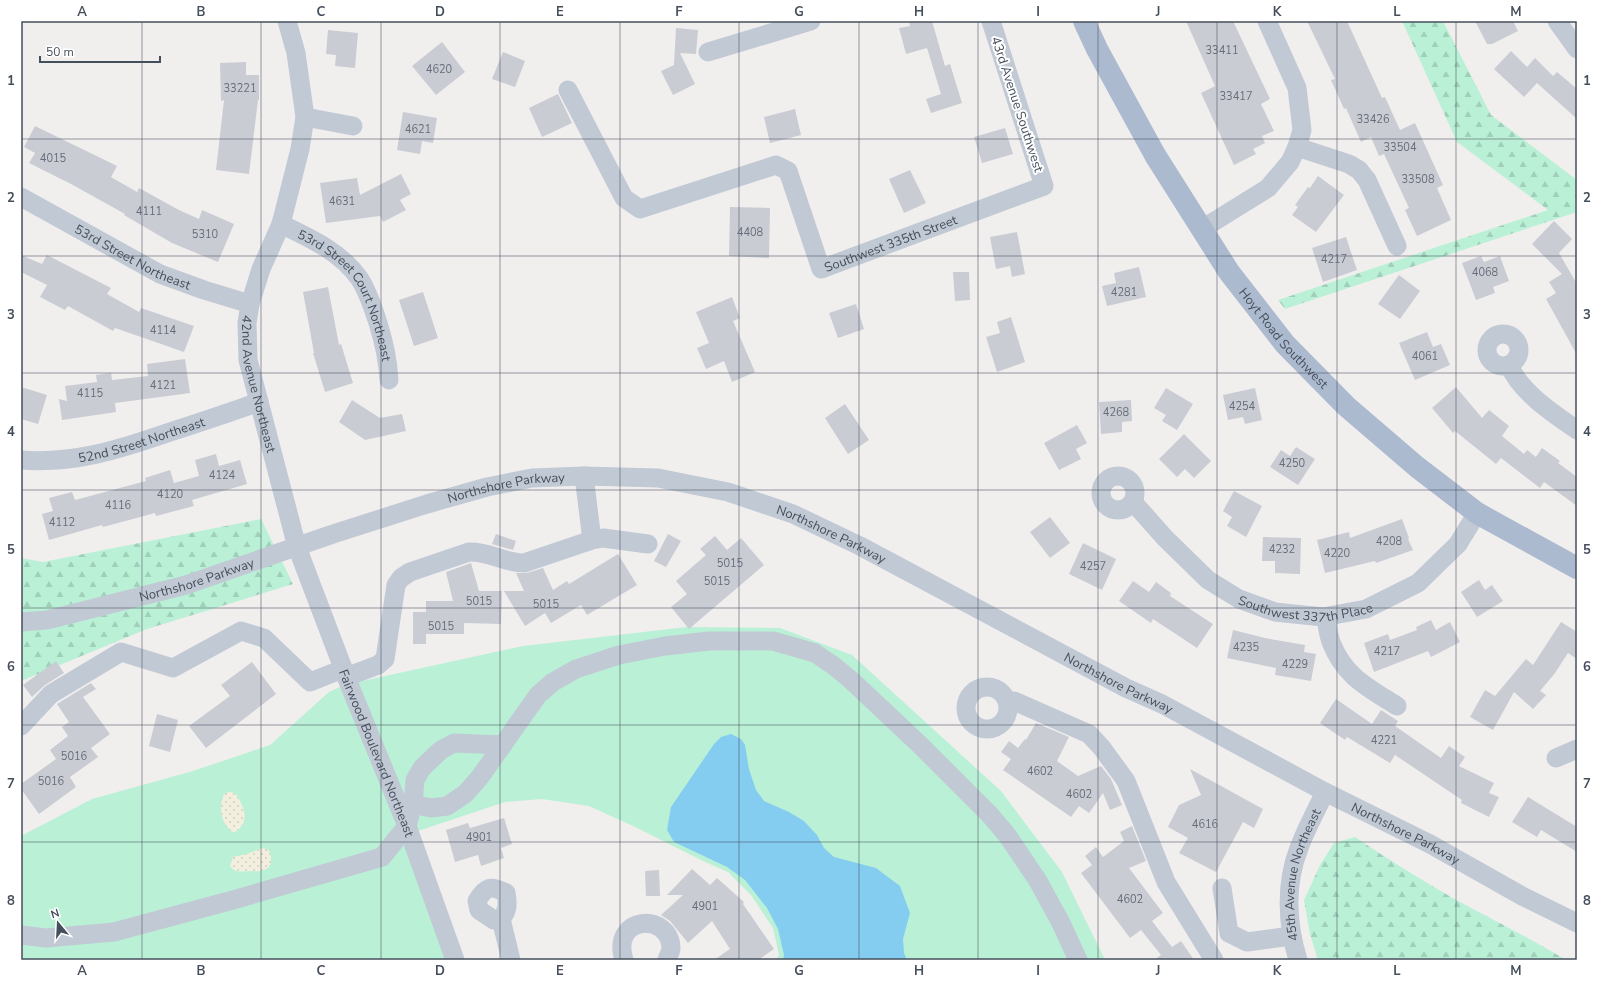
<svg xmlns="http://www.w3.org/2000/svg" width="1598" height="981" font-family="'Nunito Sans',sans-serif">
	<style>
		.grass { fill: #baf1d6 }
		.forest { fill: url(#forest-firs) }
		.sand { fill: url(#sand-dots) }
		.water { fill: #85cdf0 }
		.building { fill: #caccd4 }
		.lines { fill: none; stroke-linecap: round; stroke-linejoin: round }
		.minor { stroke: #c1c9d4; stroke-width: 19 }
		.major { stroke: #acbacf; stroke-width: 22 }
		.grid { fill: none; stroke: #454f5c; stroke-width: 1; stroke-opacity: 0.55 }
		.labels { text-anchor: middle; stroke-width: 4; stroke-linejoin: round; paint-order: stroke }
		.number-label { font-size: 11px; fill: #666e7a }
		.street-label { font-size: 13px; fill: #454f5c; stroke: #fff }
		.neatline { fill: none; stroke: #454f5c; stroke-width: 1.5 }
		.grid-label { font-size: 13px; text-anchor: middle; font-weight: bold; fill: #454f5c }
	</style>
	<defs>
		<pattern id="forest-firs" width="22" height="20" patternUnits="userSpaceOnUse"><rect width="22" height="20" fill="#baf1d6"/><path d="M5 1l3.5 6h-7zM16 11l3.5 6h-7z" fill="#a1d0ba"/></pattern>
		<pattern id="sand-dots" width="8" height="8" patternUnits="userSpaceOnUse"><rect width="8" height="8" fill="#f3efde"/><path d="M2 2h.1M6 6h.1" fill="none" stroke="#d2cfc1" stroke-width="1.8" stroke-linecap="round"/></pattern>
	</defs>
	<rect width="100%" height="100%" fill="#f1eeee"/>
	<path class="grass" d="M687 627 780 628 852 655 1001 791 1062 872 1105 960H776L779 955 773 928 751 895 728 872 703 861 633 826 589 806 542 799 505 802 409 834 455 960H21V836L92 799 193 771 270 745 329 692 344 685 523 646Z"/>
	<path class="forest" d="M1402 21H1443L1491 115 1577 180V212L1285 309 1278 300 1548 210 1457 142Z
		M261 519 293 584 147 629 21 681V558L43 562Z
		M1355 837C1386 858 1418 878 1451 897 1489 918 1528 937 1566 960H1318L1310 934 1304 900 1320 865 1334 843Z"/>
	<path class="sand" d="M229 792C236 792 238 797 241 803 245 812 247 821 239 829 238 830 236 832 234 832 232 832 230 830 229 829 220 819 219 806 224 794Z
		M262 848 267 849C270 852 271 854 271 858 272 871 261 872 251 871 243 871 236 874 230 866L233 857 247 854Z"/>
	<path class="water" d="M731 734 741 739 745 745 749 769 756 790 764 801 789 812 804 821 817 835 824 848 834 857 876 868 900 886 910 913 903 939 904 953 907 960H783L784 955 778 929 767 908 745 880 727 867 674 842 667 830 671 807 714 744 721 737Z"/>
	<path class="building" d="M909 21H932L945 66 950 64 962 103 931 113 926 99 941 94 927 48 906 54 899 28 910 26Z
		M1186 21H1233L1270 99 1261 104 1274 131 1262 136 1265 143 1253 149 1256 154 1234 165 1201 93 1215 86Z
		M1307 21H1347L1382 98 1385 97 1400 130 1415 123 1443 185 1437 188 1451 220 1417 236 1405 210 1409 208 1384 154 1379 156 1371 137 1361 142 1346 108 1344 109 1331 80 1335 79Z
		M1475 21H1513L1518 31 1492 44H1487Z
		M676 28 698 30 696 54 680 53 695 84 673 95 661 71 674 65Z
		M328 30 358 33 355 68 335 66 336 55 326 54Z
		M442 42 465 72 436 95 412 66Z
		M1511 51 1527 67 1535 58 1553 76 1557 72 1577 89V119L1537 83 1524 97 1494 69Z
		M503 52 525 61 515 87 492 79Z
		M246 62V75H259V100H258L249 174 216 170 224 100 221 101 220 63Z
		M558 94 572 123 542 137 529 108Z
		M795 109 801 135 770 143 764 117Z
		M403 112 437 118 433 143 422 141 420 154 397 150Z
		M35 126 117 166 111 177 137 192 139 188 179 210 199 219 202 210 234 224 218 262 172 243 124 215 125 214 71 184 29 163 35 153 24 147Z
		M1005 128 1013 154 982 163 974 137Z
		M910 170 926 203 904 213 889 179Z
		M401 174 411 194 400 200 406 210 383 222 380 216 326 223 320 183 357 178 360 195Z
		M1318 176 1344 195 1316 232 1292 215 1298 207 1295 205 1308 187 1310 188Z
		M730 207 770 208 769 258 729 256Z
		M1554 221 1572 239 1559 253 1577 284V355L1546 299 1556 293 1549 282 1562 274 1532 244Z
		M1017 232 1025 274 1012 277 1010 266 996 269 990 237Z
		M1346 237 1357 270 1323 282 1312 248Z
		M21 255 42 264 47 255 111 288 107 294 139 312 141 308 194 326 184 352 115 328 113 331 68 306 65 310 40 297 47 285 21 272Z
		M1481 256 1484 262 1500 256 1509 281 1493 287 1495 293 1476 300 1462 263Z
		M1139 267 1146 297 1107 306 1102 286 1116 283 1114 273Z
		M953 272H969L970 300 955 301Z
		M1399 275 1420 291 1400 319 1378 304Z
		M328 287 339 345 341 344 353 383 325 392 313 353H314L303 292Z
		M423 292 438 338 414 346 399 300Z
		M732 297 740 318 733 321 755 372 732 382 724 361 706 369 697 348 709 343 696 312Z
		M856 304 864 329 838 338 829 313Z
		M1011 317 1025 362 997 372 986 337 1000 333 997 322Z
		M1427 332 1433 347 1441 344 1450 365 1415 380 1399 343Z
		M185 359 190 393 115 403 116 412 62 420 59 399 67 401 65 386 97 382 96 375 111 373 112 380 148 376 147 364Z
		M21 387 47 395 38 424 21 419Z
		M1456 387 1482 418 1489 410 1509 426 1502 436 1524 454 1527 450 1536 457 1542 448 1560 461 1558 463 1577 477V506L1544 482 1540 488 1501 458 1496 464 1455 431 1453 433 1432 408Z
		M1166 388 1193 404 1177 430 1162 421 1166 415 1154 408Z
		M1255 388 1262 420 1245 424 1243 417 1228 420 1223 395Z
		M352 400 380 418 402 414 406 431 365 440 339 422Z
		M1131 400 1132 421 1122 422V432L1101 434 1099 402Z
		M845 404 869 440 848 454 825 418Z
		M1077 425 1087 443 1076 449 1081 459 1059 470 1044 443Z
		M1184 434 1211 461 1194 478 1185 469 1177 477 1159 459Z
		M1296 447 1315 459 1298 485 1270 467 1281 450 1290 456Z
		M216 454 219 466 240 460 247 484 192 500 194 506 156 516 155 513 103 527 102 525 49 540 42 514 53 511 49 498 72 492 75 500 146 481 145 478 170 470 174 483 199 476 195 460Z
		M1234 491 1262 506 1246 537 1227 526 1232 517 1223 511Z
		M1050 517 1070 543 1050 558 1030 532Z
		M1402 519 1409 538 1408 539 1413 550 1376 563 1375 561 1325 573 1317 540 1349 532 1350 538Z
		M496 534 516 541 513 550 492 544Z
		M668 534 681 541 666 567 654 561Z
		M715 536 727 550 741 538 764 565 689 629 671 607 687 594 676 581 706 555 700 549Z
		M1263 537 1301 538 1300 574 1275 573V561H1262Z
		M1083 543 1116 559 1102 590 1069 574Z
		M618 554 637 585 587 615 581 605 551 623 545 613 525 626 504 591H524L516 573H527L543 568 553 590 567 581 569 584Z
		M471 563 479 591H502L501 624 464 623V634H426V644H413V612H426V601H453L446 572Z
		M1479 580 1485 590 1492 585 1503 601 1477 617 1461 592Z
		M1133 581 1149 592 1156 582 1171 593 1170 596 1213 624 1197 648 1153 619 1151 623 1119 601Z
		M1431 620 1436 630 1450 622 1460 642 1431 657 1428 651 1374 672 1364 643 1388 634 1390 640 1417 630 1416 627Z
		M1561 622 1577 632V659L1568 653 1555 673 1540 691 1546 695 1533 709 1514 692 1493 730 1470 717 1485 690 1495 696 1526 659 1533 665Z
		M1233 630 1265 638 1305 645 1304 652 1316 654 1311 681 1275 675 1276 668 1227 658Z
		M56 661 64 673 45 685 32 697 23 685Z
		M252 662 276 694 206 748 189 726 230 696 221 685Z
		M91 683 96 689 83 697 110 734 91 748 98 757 70 777 76 787 39 814 21 789V784L56 759 50 750 68 736 62 727 69 722 57 704Z
		M1336 699 1372 724 1381 710 1398 721 1395 726 1441 758 1449 746 1465 757 1459 766 1494 783 1489 793 1499 797 1489 817 1461 803 1462 800 1395 755 1390 763 1347 737 1345 740 1320 723Z
		M157 714 178 720 170 752 149 746Z
		M1036 723 1069 737 1057 761 1078 776 1101 766 1111 779 1122 805 1110 810 1103 793 1089 813 1079 806 1071 817 1003 770 1011 759 1001 752 1009 741 1018 748 1025 739 1026 740Z
		M1190 769 1263 809 1254 828 1243 822 1216 872 1179 853 1188 838 1168 827 1179 805 1201 795Z
		M1528 797 1577 827V852L1541 830 1537 837 1512 822Z
		M504 818 512 844 501 848 504 858 481 866 478 855 455 862 446 830 468 823 470 828Z
		M1132 826 1146 861 1129 868 1163 913 1152 921 1172 947 1181 941 1194 960H1154L1161 955 1141 930 1130 938 1081 873 1092 865 1085 856 1096 847 1103 857 1124 841 1120 832Z
		M692 869 710 885 717 878 744 902 743 904 774 949 758 960H714L730 949 712 921 688 943 670 921 661 915 683 895H667Z
		M659 870 660 896H646L645 871Z"/>
	<g class="lines">
		<g class="minor">
			<path id="s1" d="M287 21 296 53 305 117 300 149 281 224 261 269 250 304 247 323 248 360 297 547 349 684 407 826 455 960"/>
			<path d="M1557 21 1577 49"/>
			<path d="M708 52 811 21"/>
			<path id="s2" d="M568 90 624 198 640 209 776 165 788 171 821 269 1044 186 991 21"/>
			<path d="M305 117 353 126"/>
			<path d="M1297 147 1349 164 1359 170 1367 180 1397 246"/>
			<path id="s3" d="M21 197 160 274 204 290 250 304"/>
			<path id="s4" d="M281 224C309 238 340 251 359 278 368 291 373 308 378 323 384 342 388 360 389 380"/>
			<path d="M1202 229 1268 188 1290 162 1297 147 1302 130 1297 88 1267 21"/>
			<circle cx="1503" cy="350" r="16"/>
			<path d="M1509 365C1520 392 1554 414 1577 430"/>
			<path id="s5" d="M21 460C73 464 118 450 167 433 198 423 228 413 259 402"/>
			<circle cx="1118" cy="493" r="17"/>
			<path d="M584 476 592 540"/>
			<path id="s6" d="M1133 502 1165 538 1208 580 1239 599 1275 612 1323 617 1366 609 1418 583 1458 544 1477 513"/>
			<path d="M1326 617C1327 625 1328 634 1331 642 1344 676 1367 687 1397 706"/>
			<path id="s7" d="M21 622 47 620 186 585 333 534 427 504 487 487 532 478 584 476 658 478 728 492 793 514 860 546 1126 688 1162 704 1325 792 1430 844 1522 896 1577 923"/>
			<path d="M346 677 378 665 385 659 396 585 401 578 410 572 469 552C488 551 505 563 524 563L592 540 603 538 648 544"/>
			<circle cx="987" cy="708" r="21"/>
			<path d="M1008 702 1014 701 1089 734 1102 748 1126 781 1166 882 1214 960"/>
			<path d="M21 726 51 694 121 652 173 668 241 631 264 638 310 682 343 669"/>
			<path d="M1556 758 1577 749"/>
			<path d="M413 804 415 780 422 768 441 750 454 743 503 745"/>
			<path d="M1222 888 1229 933 1247 942 1291 936"/>
			<path d="M501 919 494 920 479 910 477 901C486 886 491 885 506 893 508 904 508 911 501 919L511 960"/>
			<path d="M21 935 46 938 114 932 233 900 382 857 407 826 413 804 431 808 447 806 465 794 480 777 538 695 553 682 576 669 619 655 665 646 709 641H773L815 653 834 666 851 680 919 744 990 815 1007 835 1038 881 1061 923 1078 960"/>
			<path d="M624 960C610 915 670 912 671 948 671 952 668 956 667 960"/>
			<path id="s8" d="M1298 960C1287 924 1285 884 1299 848 1306 829 1316 811 1325 792"/>
		</g>
		<path class="major" id="s9" d="M1084 21 1097 49 1155 155 1229 272 1285 344 1346 406 1417 467 1477 513 1577 568"/>
	</g>
	<path class="grid" d="M142 21V960M261 21V960M381 21V960M500 21V960M620 21V960M739 21V960M859 21V960M978 21V960M1098 21V960M1217 21V960M1337 21V960M1456 21V960M21 139H1577M21 256H1577M21 373H1577M21 490H1577M21 608H1577M21 725H1577M21 842H1577"/>
	<g class="labels">
		<g class="number-label">
			<text x="1222" y="54">33411</text>
			<text x="439" y="73">4620</text>
			<text x="240" y="92">33221</text>
			<text x="1236" y="100">33417</text>
			<text x="1373" y="123">33426</text>
			<text x="418" y="133">4621</text>
			<text x="1400" y="151">33504</text>
			<text x="53" y="162">4015</text>
			<text x="1418" y="183">33508</text>
			<text x="342" y="205">4631</text>
			<text x="149" y="215">4111</text>
			<text x="750" y="236">4408</text>
			<text x="205" y="238">5310</text>
			<text x="1334" y="263">4217</text>
			<text x="1485" y="276">4068</text>
			<text x="1124" y="296">4281</text>
			<text x="163" y="334">4114</text>
			<text x="1425" y="360">4061</text>
			<text x="163" y="389">4121</text>
			<text x="90" y="397">4115</text>
			<text x="1242" y="410">4254</text>
			<text x="1116" y="416">4268</text>
			<text x="1292" y="467">4250</text>
			<text x="222" y="479">4124</text>
			<text x="170" y="498">4120</text>
			<text x="118" y="509">4116</text>
			<text x="62" y="526">4112</text>
			<text x="1389" y="545">4208</text>
			<text x="1282" y="553">4232</text>
			<text x="1337" y="557">4220</text>
			<text x="730" y="567">5015</text>
			<text x="1093" y="570">4257</text>
			<text x="717" y="585">5015</text>
			<text x="479" y="605">5015</text>
			<text x="546" y="608">5015</text>
			<text x="441" y="630">5015</text>
			<text x="1246" y="651">4235</text>
			<text x="1387" y="655">4217</text>
			<text x="1295" y="668">4229</text>
			<text x="1384" y="744">4221</text>
			<text x="74" y="760">5016</text>
			<text x="1040" y="775">4602</text>
			<text x="51" y="785">5016</text>
			<text x="1079" y="798">4602</text>
			<text x="1205" y="828">4616</text>
			<text x="479" y="841">4901</text>
			<text x="1130" y="903">4602</text>
			<text x="705" y="910">4901</text>
		</g>
		<g class="street-label">
			<text transform="translate(1018 104) rotate(72)" y="5">43rd Avenue Southwest</text>
			<text dy="5" stroke="none"><textPath href="#s2" startOffset="475">Southwest 335th Street</textPath></text>
			<text dy="5" stroke="none"><textPath href="#s3" startOffset="127">53rd Street Northeast</textPath></text>
			<text dy="5" stroke="none"><textPath href="#s4" startOffset="102">53rd Street Court Northeast</textPath></text>
			<text dy="5" stroke="none"><textPath href="#s9" startOffset="376">Hoyt Road Southwest</textPath></text>
			<text dy="5" stroke="none"><textPath href="#s1" startOffset="375">42nd Avenue Northeast</textPath></text>
			<text dy="5" stroke="none"><textPath href="#s5" startOffset="123">52nd Street Northeast</textPath></text>
			<text dy="5" stroke="none"><textPath href="#s7" startOffset="505">Northshore Parkway</textPath></text>
			<text dy="5" stroke="none"><textPath href="#s7" startOffset="841">Northshore Parkway</textPath></text>
			<text dy="5" stroke="none"><textPath href="#s7" startOffset="181">Northshore Parkway</textPath></text>
			<text dy="5" stroke="none"><textPath href="#s6" startOffset="213">Southwest 337th Place</textPath></text>
			<text dy="5" stroke="none"><textPath href="#s7" startOffset="1165">Northshore Parkway</textPath></text>
			<text dy="5" stroke="none"><textPath href="#s1" startOffset="764">Fairwood Boulevard Northeast</textPath></text>
			<text dy="5" stroke="none"><textPath href="#s7" startOffset="1489">Northshore Parkway</textPath></text>
			<text dy="5" stroke="none"><textPath href="#s8" startOffset="88">45th Avenue Northeast</textPath></text>
		</g>
	</g>
	<rect width="1598" height="981" fill="none" stroke="#ffffff" stroke-width="44"/>
	<g transform="translate(58 923) rotate(342)" stroke="#ffffff" stroke-width="3" paint-order="stroke">
	<path d="M0-3L7 15L0 10L-7 15Z" fill="#454f5c"/>
	<text y="-6" font-size="11" font-weight="bold" text-anchor="middle" fill="#454f5c">N</text>
	</g>
	<path d="M40 56v6h120v-6" fill="none" stroke="#454f5c" stroke-width="2"/>
	<text x="46" y="56" font-size="12" fill="#454f5c" stroke="#ffffff" stroke-width="3" paint-order="stroke">50 m</text>
	<rect x="22" y="22" width="1554" height="937" class="neatline"/>
	<g class="grid-label">
		<text x="82" y="16">A</text>
		<text x="201" y="16">B</text>
		<text x="321" y="16">C</text>
		<text x="440" y="16">D</text>
		<text x="560" y="16">E</text>
		<text x="679" y="16">F</text>
		<text x="799" y="16">G</text>
		<text x="919" y="16">H</text>
		<text x="1038" y="16">I</text>
		<text x="1158" y="16">J</text>
		<text x="1277" y="16">K</text>
		<text x="1397" y="16">L</text>
		<text x="1516" y="16">M</text>
		<text x="11" y="85">1</text>
		<text x="1587" y="85">1</text>
		<text x="11" y="202">2</text>
		<text x="1587" y="202">2</text>
		<text x="11" y="319">3</text>
		<text x="1587" y="319">3</text>
		<text x="11" y="436">4</text>
		<text x="1587" y="436">4</text>
		<text x="11" y="554">5</text>
		<text x="1587" y="554">5</text>
		<text x="11" y="671">6</text>
		<text x="1587" y="671">6</text>
		<text x="11" y="788">7</text>
		<text x="1587" y="788">7</text>
		<text x="11" y="905">8</text>
		<text x="1587" y="905">8</text>
		<text x="82" y="975">A</text>
		<text x="201" y="975">B</text>
		<text x="321" y="975">C</text>
		<text x="440" y="975">D</text>
		<text x="560" y="975">E</text>
		<text x="679" y="975">F</text>
		<text x="799" y="975">G</text>
		<text x="919" y="975">H</text>
		<text x="1038" y="975">I</text>
		<text x="1158" y="975">J</text>
		<text x="1277" y="975">K</text>
		<text x="1397" y="975">L</text>
		<text x="1516" y="975">M</text>
	</g>
</svg>
